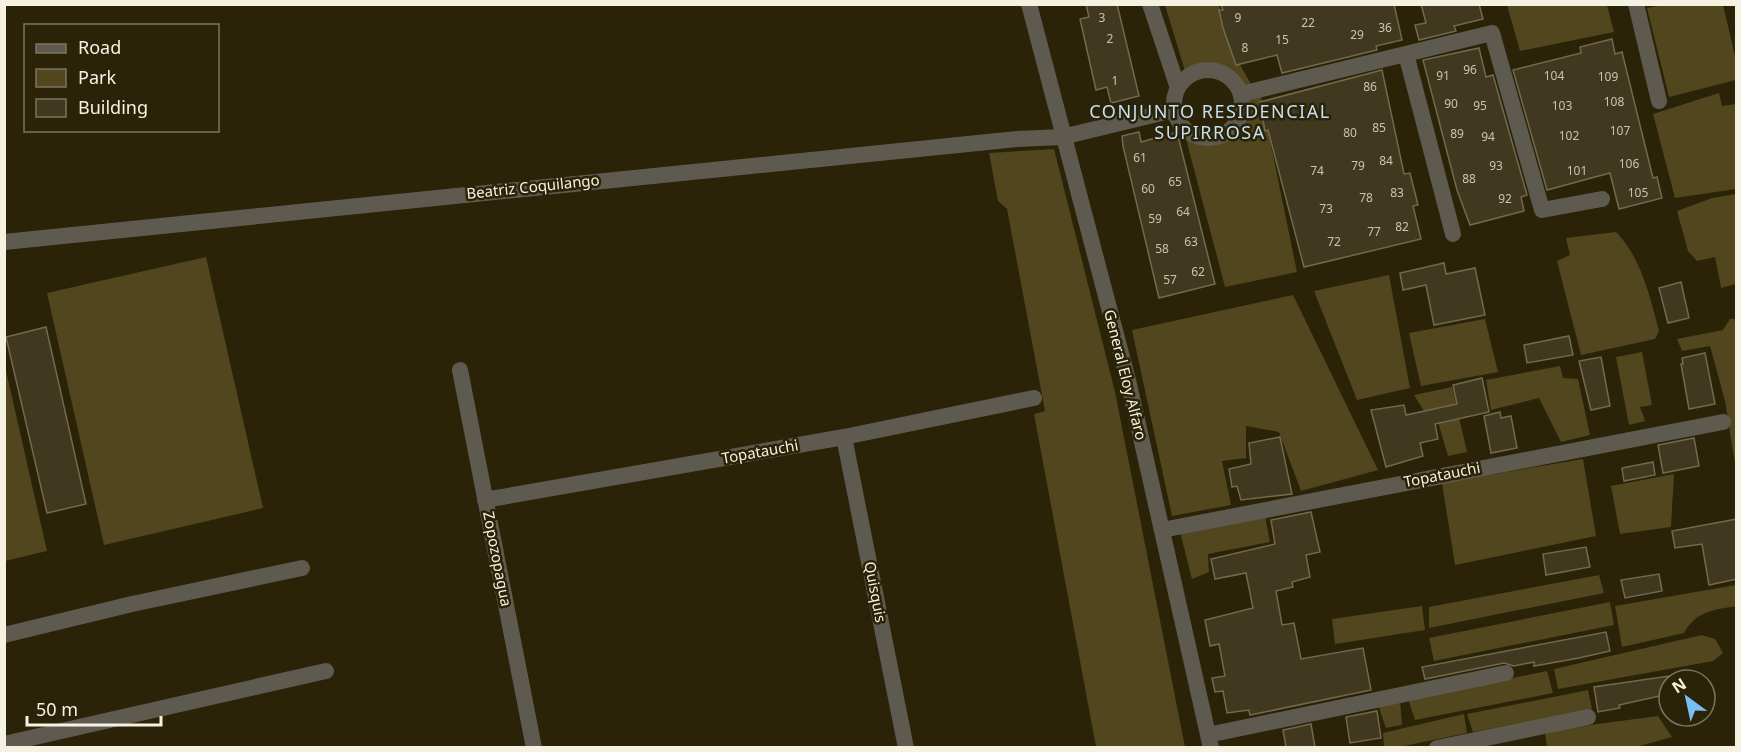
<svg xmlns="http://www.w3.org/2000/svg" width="1741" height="752" font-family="'Noto Sans',sans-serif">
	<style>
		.green { fill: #51461e }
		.building { fill: #40391f; stroke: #726a4e; stroke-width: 1.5 }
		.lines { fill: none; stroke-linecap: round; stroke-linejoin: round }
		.minor { stroke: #5e5a4f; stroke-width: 16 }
		.labels { text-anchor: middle; stroke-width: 5; stroke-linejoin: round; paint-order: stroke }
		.number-label { font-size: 12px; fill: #c8c4b1 }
		.street-label { font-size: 15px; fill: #f6f2e2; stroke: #2a2308 }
		.quarter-label { font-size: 18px; letter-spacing: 1.5px; fill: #c5dff4; stroke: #2a2308 }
	</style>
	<rect width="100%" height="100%" fill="#2a2308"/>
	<path class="green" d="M1668 4 1723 5 1736 60V80L1669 97 1647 8Z
		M1165 5H1219L1229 46 1251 84 1243 86C1233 60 1206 62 1185 71Z
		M1507 5H1607L1614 32 1520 51Z
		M1719 93 1722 106 1736 104V189L1675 198 1653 114Z
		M1261 96 1297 272 1225 287 1186 139C1218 153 1249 138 1248 99Z
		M1054 149 1115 392 1185 747H1096L1034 414 1045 411 1007 209 998 201 989 153Z
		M1736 194V284L1721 288 1715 257 1697 261 1688 251 1677 211 1712 198Z
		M1616 232C1641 257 1650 297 1659 331L1655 339 1581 355 1557 261 1570 255 1566 238Z
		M206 257 263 508 104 545 47 293Z
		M1389 275 1410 388 1357 400 1314 291Z
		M1293 295 1378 470 1301 491 1279 432 1246 426V458L1222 461 1231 505 1172 516 1132 330Z
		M1485 319 1498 372 1421 386 1409 333Z
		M1730 319H1736V470L1725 401 1710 346 1682 351 1677 339 1723 330Z
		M1642 352 1652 405 1640 407 1645 421 1629 425 1616 357Z
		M4 362 47 551 5 561H4Z
		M1560 366 1563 378 1578 379 1590 435 1561 442 1539 398 1491 410 1486 380Z
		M1452 387 1467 452 1448 456 1435 412 1424 411 1414 395Z
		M1583 459 1596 536 1455 565 1442 483Z
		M1674 474 1671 527 1620 534 1611 486Z
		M1265 516 1270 542 1208 554 1209 572 1192 579 1180 532Z
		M1599 575 1604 593 1429 628V607Z
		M1736 585V606C1714 610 1696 611 1684 633L1622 647 1615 606Z
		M1610 602 1614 625 1434 661 1429 638Z
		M1422 606 1425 630 1335 644 1332 619Z
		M1702 635 1715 639 1723 653 1713 661 1558 689 1554 669Z
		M1547 671 1553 693 1415 720 1408 699Z
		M1588 690 1592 709 1473 732 1467 714Z
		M1400 699 1402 725 1386 728 1378 705Z
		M1464 714 1467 733 1399 747H1384L1383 733Z
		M1658 716 1672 737 1636 747 1547 748 1545 731Z"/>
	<path class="building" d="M1086 4H1117L1139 96 1111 103 1107 87 1096 90 1080 19 1089 17Z
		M1221 4H1394L1402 40 1376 46 1377 50 1282 73 1277 55 1236 65 1223 28 1219 10H1223Z
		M1421 4H1479L1483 19 1454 26 1456 31 1419 40 1415 25 1426 23Z
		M1612 39 1615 54 1622 52 1653 178 1657 177 1662 198 1619 209 1610 173 1547 190 1513 70 1581 53 1580 47Z
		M1479 48 1486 77 1493 75 1527 195 1521 197 1524 211 1470 225 1457 190 1423 60Z
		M1382 70 1404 174 1410 173 1418 205 1413 206 1421 239 1304 267 1268 130 1265 131 1260 102Z
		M1139 132 1141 142 1177 132 1215 284 1159 298 1123 146 1122 136Z
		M1444 263 1446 274 1475 268 1485 315 1434 325 1426 285 1403 290 1400 273Z
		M1681 282 1689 318 1668 323 1659 288Z
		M46 327 86 504 47 513 6 337Z
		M1569 336 1573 355 1527 363 1524 345Z
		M1705 353 1715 404 1689 409 1681 364H1683L1682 358Z
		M1601 357 1610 406 1591 410 1579 361Z
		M1482 378 1489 412 1435 424 1438 439 1420 443 1423 456 1386 467 1371 410 1404 405 1406 415 1457 404 1453 385Z
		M1500 412 1501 418 1511 416 1517 448 1491 453 1484 416Z
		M1280 437 1292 494 1241 500 1237 486 1232 487 1229 469 1251 464 1249 443Z
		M1694 438 1699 466 1663 473 1658 445Z
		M1653 462 1655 475 1624 481 1622 468Z
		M1311 512 1320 552 1306 555 1310 577 1292 582 1293 587 1276 591 1282 625 1294 623 1301 659 1363 648 1371 690 1250 715 1249 710 1227 713 1223 691 1215 692 1212 678 1225 676 1219 644 1210 646 1205 620 1253 608 1246 573 1215 579 1211 559 1275 544 1271 520Z
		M1737 519V579L1709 585 1702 544 1675 548 1672 531Z
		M1586 547 1590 567 1546 575 1543 554Z
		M1659 574 1662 591 1625 598 1621 580Z
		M1606 632 1610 651 1579 658 1534 666V662L1514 666 1504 663 1425 679 1422 667Z
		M1669 676V694L1619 705 1620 708 1598 712 1594 687Z
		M1377 711 1381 738 1350 743 1346 717Z
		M1311 724 1315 747H1286L1283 730Z"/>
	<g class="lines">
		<path class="minor" d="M1029 4 1128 380 1211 748
			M1150 4 1178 88
			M1636 4 1659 101
			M1406 54 1453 234
			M1174 104a34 34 0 1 1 68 0a34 34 0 1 1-68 0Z
			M1241 94 1492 33 1542 210 1602 199
			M4 242 1017 139 1062 137 1174 110
			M460 370 534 748
			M844 437 906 748
			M485 500 844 437 1034 398
			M1162 530 1723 422
			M4 635 132 604 302 568
			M1208 735 1506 673
			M4 744 326 671
			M1437 748 1588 717"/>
	</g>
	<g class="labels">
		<g class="number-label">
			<text x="1102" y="22">3</text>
			<text x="1238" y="22">9</text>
			<text x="1308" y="27">22</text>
			<text x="1385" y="32">36</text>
			<text x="1357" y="39">29</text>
			<text x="1110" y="43">2</text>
			<text x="1282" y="44">15</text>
			<text x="1245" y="52">8</text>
			<text x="1470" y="74">96</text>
			<text x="1443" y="80">91</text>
			<text x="1554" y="80">104</text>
			<text x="1608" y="81">109</text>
			<text x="1115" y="85">1</text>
			<text x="1370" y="91">86</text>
			<text x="1614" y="106">108</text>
			<text x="1451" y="108">90</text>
			<text x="1480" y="110">95</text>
			<text x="1562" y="110">103</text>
			<text x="1379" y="132">85</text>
			<text x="1620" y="135">107</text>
			<text x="1350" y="137">80</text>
			<text x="1457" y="138">89</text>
			<text x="1569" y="140">102</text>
			<text x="1488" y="141">94</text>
			<text x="1140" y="162">61</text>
			<text x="1386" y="165">84</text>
			<text x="1629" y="168">106</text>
			<text x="1358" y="170">79</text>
			<text x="1496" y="170">93</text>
			<text x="1317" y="175">74</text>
			<text x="1577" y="175">101</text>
			<text x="1469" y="183">88</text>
			<text x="1175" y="186">65</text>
			<text x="1148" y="193">60</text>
			<text x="1397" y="197">83</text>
			<text x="1638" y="197">105</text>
			<text x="1366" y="202">78</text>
			<text x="1505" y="203">92</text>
			<text x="1326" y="213">73</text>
			<text x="1183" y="216">64</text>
			<text x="1155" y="223">59</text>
			<text x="1402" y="231">82</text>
			<text x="1374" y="236">77</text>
			<text x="1191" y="246">63</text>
			<text x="1334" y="246">72</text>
			<text x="1162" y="253">58</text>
			<text x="1198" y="276">62</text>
			<text x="1170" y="284">57</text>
		</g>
		<g class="street-label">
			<text transform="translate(533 187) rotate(-6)" y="5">Beatriz Coquilango</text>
			<text transform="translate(1125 375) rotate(76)" y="5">General Eloy Alfaro</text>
			<text transform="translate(760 452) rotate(-10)" y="5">Topatauchi</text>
			<text transform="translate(1442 475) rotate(-11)" y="5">Topatauchi</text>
			<text transform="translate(497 559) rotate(79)" y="5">Zopozopagua</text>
			<text transform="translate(875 592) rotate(79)" y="5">Quisquis</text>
		</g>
		<g class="quarter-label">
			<text x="1210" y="118">CONJUNTO RESIDENCIAL<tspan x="1210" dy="21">SUPIRROSA</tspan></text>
		</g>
	</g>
	<rect width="1741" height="752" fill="none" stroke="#f6f2e2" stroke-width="12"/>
	<rect x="24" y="24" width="195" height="108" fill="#2a2308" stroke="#7c765f" stroke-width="1.5"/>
	<rect x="36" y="44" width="30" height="9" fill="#5e5a4f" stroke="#7c765f" stroke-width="1.5"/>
	<text x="78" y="54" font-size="18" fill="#f6f2e2">Road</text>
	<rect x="36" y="69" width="30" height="18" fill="#51461e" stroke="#7c765f" stroke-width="1.5"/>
	<text x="78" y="84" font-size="18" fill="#f6f2e2">Park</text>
	<rect x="36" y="99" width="30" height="18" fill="#40391f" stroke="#7c765f" stroke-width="1.5"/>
	<text x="78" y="114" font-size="18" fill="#f6f2e2">Building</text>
	<g transform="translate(1687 698) rotate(327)"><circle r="28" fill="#2a2308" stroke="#7c765f" stroke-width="1.5"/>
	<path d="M0-4.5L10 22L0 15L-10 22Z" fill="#78bff8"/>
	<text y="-9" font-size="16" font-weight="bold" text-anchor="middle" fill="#f6f2e2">N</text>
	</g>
	<path d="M27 716v9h134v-9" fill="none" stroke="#f6f2e2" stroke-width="3"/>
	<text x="36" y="716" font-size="18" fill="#f6f2e2" stroke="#2a2308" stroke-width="4.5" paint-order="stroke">50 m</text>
</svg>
